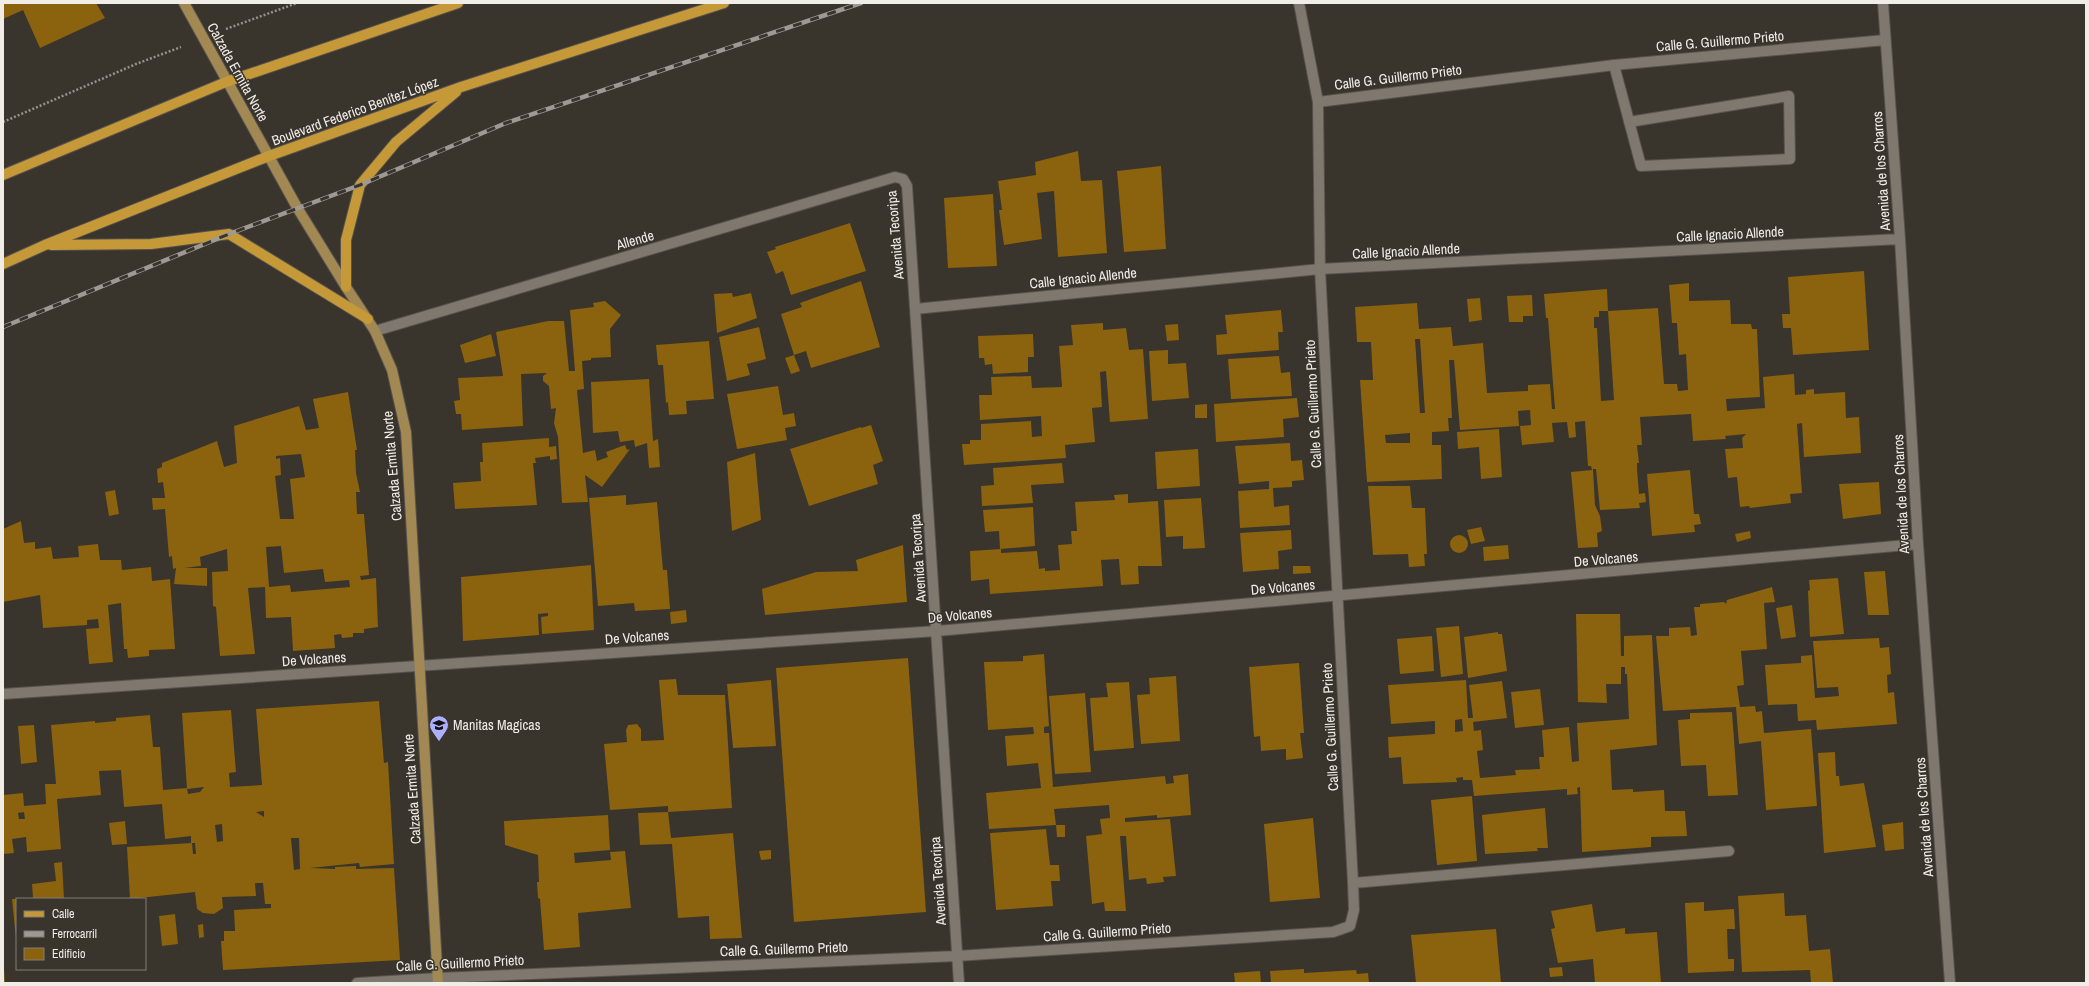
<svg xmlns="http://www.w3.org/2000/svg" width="2089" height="986" font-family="'Archivo Narrow',sans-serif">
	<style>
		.building { fill: #8b620d; fill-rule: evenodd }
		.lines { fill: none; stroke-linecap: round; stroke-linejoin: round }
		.lane-casing { stroke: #57524c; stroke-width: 12 }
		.street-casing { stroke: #57524c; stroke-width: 12 }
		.secondary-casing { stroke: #57524c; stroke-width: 12 }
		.primary-casing { stroke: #57524c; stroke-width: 12 }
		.path { stroke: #96928b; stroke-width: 2.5; stroke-dasharray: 2 2; stroke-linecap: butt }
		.lane { stroke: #7e786f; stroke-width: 10 }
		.street { stroke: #7e786f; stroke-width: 10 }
		.secondary { stroke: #a28853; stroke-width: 10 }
		.primary { stroke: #c59938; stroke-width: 10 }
		.rail-casing { stroke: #9e9a93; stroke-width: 4.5 }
		.rail { stroke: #39342c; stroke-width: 3; stroke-dasharray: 9; stroke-linecap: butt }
		.labels { text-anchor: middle; stroke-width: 3; stroke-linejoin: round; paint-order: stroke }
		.street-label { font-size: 14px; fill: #f0ede7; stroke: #39342c }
		.poi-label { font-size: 14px; fill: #f0ede7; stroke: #39342c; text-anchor: start }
	</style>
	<rect width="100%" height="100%" fill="#39342c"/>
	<path class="building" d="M3 3H96L105 18 40 48 23 10 3 19Z
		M1078 151 1081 181 1102 180 1107 253 1058 257 1054 191 1037 193 1042 239 1004 245 999 210H1002L998 181 1036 175 1035 162Z
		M1161 166 1166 249 1124 252 1117 171Z
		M993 194 997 266 948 268 944 198Z
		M850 223 866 271 791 295 783 271 776 274 767 252 776 249 775 247Z
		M1864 271 1869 350 1793 355 1791 328H1783L1782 314H1790L1788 277Z
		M861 281 880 347 811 368 806 351 794 355 781 314 802 307 800 303Z
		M1689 283V301L1730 300 1731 324H1751L1752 329H1757L1760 397 1726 399 1727 411 1765 408 1763 377 1794 374 1795 395 1806 394V390L1814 389V394L1845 392 1846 418 1859 417 1861 453 1804 457 1802 423 1797 424 1802 493 1790 494 1791 503 1750 508 1749 506 1740 507 1737 477 1728 478 1725 449 1743 448 1742 438 1746 434 1725 436 1726 439 1693 441 1691 414 1640 417 1642 445H1637L1639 463H1637V469L1639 494 1645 493 1646 502 1639 503 1640 508 1600 510 1596 469H1593L1595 505 1600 516 1602 531 1597 533 1598 547 1578 548 1571 472 1592 470 1591 466H1588L1585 421 1575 422 1576 437 1569 438 1567 422 1552 423 1554 442 1522 445 1520 426 1531 425 1530 410 1518 411 1519 426 1460 430 1454 360H1449L1452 418H1448L1449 431 1432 432V445H1441L1442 479 1367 482 1360 380H1373L1371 342H1357L1355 307 1417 303 1419 329 1451 327 1453 346 1483 343 1487 393 1528 391V385L1550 384 1552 409H1555L1548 318H1546L1544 294 1607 289 1608 311H1599V317H1594V328H1597L1601 401 1614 400 1608 311 1658 308 1664 384H1677L1678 391 1688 390 1686 354 1679 355 1677 323H1672L1669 285ZM1415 339H1420L1425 413H1420ZM1410 433V443H1386L1385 435Z
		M732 293 733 297 751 293 757 318 717 333 714 294Z
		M1532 295 1533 316H1523V322H1509L1507 296Z
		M1480 298 1482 320 1469 322 1467 299Z
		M605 301 621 315 610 329 611 357 591 358V360L582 361 584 389 577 390 583 453 595 450 597 461 608 457 606 452 625 445 627 450 630 449 602 487 585 475 588 502 562 503 558 437 554 423 556 408 551 409 549 386 543 381V376L547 373 521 374 523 426 462 430 461 414H456L454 401 460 400 458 378 503 376 496 332 548 321H564L569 371H575L570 310 594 307 593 303Z
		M1281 310 1283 332H1278L1279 350 1217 355 1216 335 1227 334 1225 315Z
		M1103 323V330L1126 328 1129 350 1143 349 1148 419 1110 422 1106 371 1100 372 1102 407 1092 408 1095 442 1065 445 1066 458 964 465 962 444H970V440H981V424L1031 421 1032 437 1042 436 1041 416 980 420 979 395H992L991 377 1031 376 1032 388 1062 387 1059 346 1073 345 1071 325Z
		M1178 324 1179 340 1167 341 1165 325Z
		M759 327 766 359 747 364 750 375 727 381 719 337Z
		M491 334 496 356 465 363 460 345Z
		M1033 334 1034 357H1028V372L993 374 992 364 985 365 984 358H979L978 336Z
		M709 341 714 399 686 401 687 414 669 415 668 402 666 403 663 365H658L656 345Z
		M1168 350V364L1186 363 1189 398 1152 401 1149 351Z
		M794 355 800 371 791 374 785 358Z
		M1279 356 1281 373 1290 372 1292 396 1231 399 1228 359Z
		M649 379 653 441 658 439 660 467 649 468 647 443 635 447 634 440 620 442 618 431 593 433 591 382Z
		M778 386 783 415 794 413 796 426 785 428 787 440 737 449 727 394Z
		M348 392 357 450H355L356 473 360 492H356L357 514H364L369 575 360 576 361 580 376 578 378 627 364 629V633H353V637L342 638 341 634 334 635 335 648 293 651 291 617 266 618 265 587 248 588 255 654 220 656 216 607 213 606 212 572 228 571 227 549 200 557 201 566 184 568H207V586L174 584 176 568 173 569 172 556 169 557 165 509 153 510 152 498H165L163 482 158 483 157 469 162 467V463L217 441 224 467 237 463 234 426 299 406 306 430 319 428 313 399ZM301 454 305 477 290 479 294 519H280L275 476 281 475 280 458 276 459V456ZM281 546 284 573 323 569 325 582 349 580 350 587 291 592 290 585 269 587 266 547Z
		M1297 398 1299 417 1283 419 1284 437 1216 442 1214 404Z
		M1207 404V418H1195V405Z
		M871 425 883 461 873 465 878 484 809 506 790 449 861 427V428Z
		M1499 429 1502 477 1481 479 1479 447 1458 449 1457 432Z
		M549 438V447L556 446 557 459 550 460V456L535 458 536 463H533L537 505 455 509 453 483 481 481 480 462H483L482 443Z
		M1290 443 1291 461 1302 460 1304 480 1292 481V487L1273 488 1274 507 1289 505 1290 525 1240 528 1238 491 1269 489V481L1239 484 1235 446Z
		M1198 449 1200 486 1157 489 1155 452Z
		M755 453 761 520 732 531 727 462Z
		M1062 463 1064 483 1031 485 1033 503 982 506 981 486 994 485 993 468Z
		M1690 470 1694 514H1699L1701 524 1694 525 1695 532 1652 536 1647 474Z
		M1879 482 1881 514 1843 519 1839 484Z
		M1368 486H1410L1412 508H1425L1427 554H1424L1425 566 1409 567 1408 554 1373 555Z
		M115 490 119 514 109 516 105 492Z
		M1128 494V503L1158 501 1162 566H1138L1139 584 1121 585 1119 559 1101 560 1103 586 990 594 989 579 971 581 970 551 1001 549V553L1037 551 1039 569 1045 568V571L1060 570 1058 545 1072 544 1071 531H1077L1075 502 1115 500 1114 495Z
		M626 495V505L657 502 663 570H667L670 609 635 611 634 603 598 606 589 498Z
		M1201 498 1205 548 1183 549V536L1166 537 1164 500Z
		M1033 507 1035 546 1000 549 999 531 985 532 983 510Z
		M21 521 24 543 35 542V549L51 547 53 559 79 557 78 546 98 544 100 560H121L122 570 151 567 152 581 170 579 175 649 149 650V656L128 658 127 649H124L121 603 108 605 113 662 89 664 86 629 99 628 98 619 87 620V625L43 628 40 595 3 602V529Z
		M1481 527 1485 541 1471 544 1467 530Z
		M1291 530 1292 549 1278 551 1279 569 1243 572 1240 533Z
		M1750 531 1751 538 1737 542 1735 534Z
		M1450 544a9 9 0 1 1 18 0a9 9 0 1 1-18 0Z
		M903 545 907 602 765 615 762 589 816 572 858 571 856 560Z
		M1508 545 1509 559 1484 561 1483 547Z
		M591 565 594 630 542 634 541 617 548 616V613L538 614 539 635 463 641 461 577Z
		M1293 566H1310L1311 573 1293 574Z
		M1885 571 1889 615H1868L1864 572Z
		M1838 578 1844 634 1810 637 1808 591 1810 590 1809 580Z
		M1772 587 1775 602 1764 603 1767 649 1741 651 1744 685 1737 686 1740 707 1755 706 1756 712 1762 711 1764 733 1811 729 1817 806 1766 810 1761 741 1739 744 1736 707 1663 711 1656 636H1669V628L1690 627 1691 636 1697 635 1694 607H1700V604L1724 602 1726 604 1727 600Z
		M1792 605 1796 637 1781 639 1776 608Z
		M686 610 687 622 671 624 670 612Z
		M1576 614H1620L1621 656H1624V636L1652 635 1657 745 1610 750 1612 790 1633 789V792L1664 790 1665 811H1685L1687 836 1651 837V847L1582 852 1580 787 1577 788 1578 794 1567 795V789L1474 796 1472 780H1463V777L1456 778 1457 782 1403 784 1401 757 1389 758 1388 737 1435 734V721L1391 724 1388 685 1466 680 1468 718H1473L1469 685 1502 681 1507 718 1473 722 1474 731 1481 730 1483 750 1477 751 1480 778 1516 775 1515 770 1540 769 1539 757H1544L1542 730 1569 727 1572 762 1579 761 1577 723 1629 719 1627 674H1625V667H1621V684H1606L1607 703 1578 702ZM1462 719 1463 731 1455 732V720Z
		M1459 626 1463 674 1441 677 1436 628Z
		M1498 632V634H1502L1507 671 1468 678 1464 637Z
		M1432 636 1434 671 1400 674 1397 639Z
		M1879 638 1880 648 1889 647 1891 674 1887 675 1888 693 1894 692 1897 724 1817 730 1816 720 1798 721 1797 704 1768 705 1765 665 1801 663V656L1812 655 1815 698 1839 696 1838 687 1817 688 1813 641Z
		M1044 654 1049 726 1044 727V733H1049L1053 787 1165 776 1166 784 1174 783 1173 776 1188 774 1191 815 1157 818V815L1125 818V822L1170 819 1176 876 1163 877 1164 882 1147 884 1146 878 1129 880 1126 836H1120L1126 911H1105L1104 902 1092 904 1086 836 1102 834 1100 819 1110 818 1109 805 1054 809 1056 825 989 829 986 793 1041 788 1038 763 1007 766 1005 736 1034 734 1033 727 988 730 984 662 1023 661V656Z
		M908 658 926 912 794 922 776 668Z
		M1299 663 1304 733H1300L1303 758 1286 760V749L1261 751 1260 736 1254 737 1249 667Z
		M1176 676 1180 741 1141 744 1137 695 1150 694 1149 678Z
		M676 679 678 695H725L732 808 668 812V806L610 810 604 744 627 742 626 730 628 725 637 724 641 729V741L664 740 659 680Z
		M771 680 776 746 733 748 727 684Z
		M1129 682 1134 748 1094 751 1090 698 1108 697 1106 683Z
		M1540 689 1544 725 1515 728 1511 692Z
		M1085 693 1091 772 1055 774 1049 696Z
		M379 701 384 763 388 762 394 864 360 867 359 863 310 868 335 869V867L356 866V869L394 868 400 960 223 970 221 941H224V931H235L234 910 271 908V904H265L263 883H255L256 896 222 897 223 908 214 914 203 913 197 909 195 892 130 899 127 847 192 843 193 854H196L195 843H191V836L165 839 162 804 124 807 121 770 99 771 101 795 57 799 61 849 27 852 26 837 12 839 14 853 3 854V795L23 793 24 806 46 804 45 784H56L51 725 95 721V723L116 721V718L150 715 153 747H160L163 790 187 788 188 794 200 792 204 787 187 789 182 713 231 710 236 772 229 773 230 787 262 785 256 709ZM264 811V817L256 812ZM24 812 25 819H19L18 813ZM222 824 223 841 217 842 215 825ZM291 838H299L300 869 294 870Z
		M1732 712 1738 795 1708 796 1706 765 1681 766 1678 720 1690 719V713Z
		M34 725 37 762 21 764 18 726Z
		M1835 752 1836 776H1839L1840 786 1864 783 1876 847 1824 853 1818 753Z
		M1472 796 1477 861 1437 865 1431 800Z
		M1545 808 1548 848H1537L1538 851 1485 854 1482 815Z
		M668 812 671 838 733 833 742 938 710 939 709 916 678 918 672 844 640 845 638 813Z
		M608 815 610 850 574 853 575 863 611 860 610 852 625 851 631 908 578 913 580 947 544 950 540 899 538 898 537 882H539L538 855 505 845 504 821Z
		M1313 818 1320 898 1270 902 1264 824Z
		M125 821 127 844 112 845 109 823Z
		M1903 822 1904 849 1885 851 1882 825Z
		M1056 825H1065V837H1057Z
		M1046 829 1050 865H1059L1060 881H1051L1053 906 996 910 990 833Z
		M771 850V859L761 860 759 851Z
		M62 862 64 899H29L33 898 32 884 56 881 54 863Z
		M1784 893 1785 916 1806 915 1809 951 1830 949 1833 983H1811L1810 970 1742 972 1738 896Z
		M12 899H17V938H16Z
		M1704 902V911L1734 909 1735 929H1727L1728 959H1734V971L1688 973 1685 903Z
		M1592 904 1596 932 1625 928V934L1657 932 1661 983H1629V982L1595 983 1593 959 1558 963 1551 929 1555 928 1551 911Z
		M175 914 178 944 162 946 159 916Z
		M203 924 204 937 199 938 198 925Z
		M1496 929 1501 983H1416L1411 935Z
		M1562 967 1563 976 1550 977 1549 968Z
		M3 968H4L5 983H3Z
		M1304 969V973L1356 970 1357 974 1368 973 1369 983H1271L1270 971Z
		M1260 971 1261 983H1235L1234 973Z"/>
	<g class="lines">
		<g class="lane-casing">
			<path id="lane" d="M1614 65 1641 166 1790 159 1789 96 1629 122"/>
		</g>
		<g class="street-casing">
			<path id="street" d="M1883 3 1900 239 1918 544 1950 983
				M1318 102 1614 65 1885 40
				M915 309 1320 269 1900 239
				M375 331 895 177 903 179 907 186 959 983
				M3 694 937 631 1918 544
				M1353 883 1729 851
				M357 983 438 978 957 956 1333 932 1350 926 1354 910 1353 883 1320 269 1318 102 1299 3"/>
		</g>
		<g class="secondary-casing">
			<path id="secondary" d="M184 3 298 209 346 287 375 331 392 370 406 432 438 983"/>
		</g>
		<g class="primary-casing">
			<path id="primary" d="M3 175 226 82 458 3
				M51 245 151 244 229 234 368 319
				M3 264 45 245 269 156 461 87 724 3
				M346 287V240L360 185 396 142 456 92"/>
		</g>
		<path class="path" d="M226 29 297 3
			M3 122 136 64 181 47"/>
		<use href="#lane" class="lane"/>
		<use href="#street" class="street"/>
		<use href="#secondary" class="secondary"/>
		<use href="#primary" class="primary"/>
		<g class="rail-casing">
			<path id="rail" d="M3 327 229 234 360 185 506 123 861 3"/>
		</g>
		<use href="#rail" class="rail"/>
	</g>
	<defs>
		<g id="school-pin" transform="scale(1)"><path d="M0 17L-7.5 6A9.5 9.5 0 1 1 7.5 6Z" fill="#acaffb" stroke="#39342c"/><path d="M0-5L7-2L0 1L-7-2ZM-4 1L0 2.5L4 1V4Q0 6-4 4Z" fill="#111"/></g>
	</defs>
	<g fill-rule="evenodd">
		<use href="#school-pin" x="439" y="725"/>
	</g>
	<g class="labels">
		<g class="street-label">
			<text transform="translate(1720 41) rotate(-5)" y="5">Calle G. Guillermo Prieto</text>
			<text transform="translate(238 72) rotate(61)" y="5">Calzada Ermita Norte</text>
			<text transform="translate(1398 77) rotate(-7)" y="5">Calle G. Guillermo Prieto</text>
			<text transform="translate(355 111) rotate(-20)" y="5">Boulevard Federico Benítez López</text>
			<text transform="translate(1881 171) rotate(-94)" y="5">Avenida de los Charros</text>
			<text transform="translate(1730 234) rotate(-3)" y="5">Calle Ignacio Allende</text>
			<text transform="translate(895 235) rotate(-95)" y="5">Avenida Tecoripa</text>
			<text transform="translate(635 240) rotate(-16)" y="5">Allende</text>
			<text transform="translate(1406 251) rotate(-3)" y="5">Calle Ignacio Allende</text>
			<text transform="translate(1083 278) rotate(-6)" y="5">Calle Ignacio Allende</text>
			<text transform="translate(1313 404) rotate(-93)" y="5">Calle G. Guillermo Prieto</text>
			<text transform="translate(392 466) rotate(-95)" y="5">Calzada Ermita Norte</text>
			<text transform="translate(1901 494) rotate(-93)" y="5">Avenida de los Charros</text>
			<text transform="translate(918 558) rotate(-94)" y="5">Avenida Tecoripa</text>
			<text transform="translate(1606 559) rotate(-5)" y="5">De Volcanes</text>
			<text transform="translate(1283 587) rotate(-5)" y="5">De Volcanes</text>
			<text transform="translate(960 615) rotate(-5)" y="5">De Volcanes</text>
			<text transform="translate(637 637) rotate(-4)" y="5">De Volcanes</text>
			<text transform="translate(314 659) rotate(-4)" y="5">De Volcanes</text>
			<text transform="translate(1330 727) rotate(-93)" y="5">Calle G. Guillermo Prieto</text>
			<text transform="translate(412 789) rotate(-94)" y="5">Calzada Ermita Norte</text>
			<text transform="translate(1924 817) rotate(-94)" y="5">Avenida de los Charros</text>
			<text transform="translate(938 881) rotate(-94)" y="5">Avenida Tecoripa</text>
			<text transform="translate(1107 932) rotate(-4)" y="5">Calle G. Guillermo Prieto</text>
			<text transform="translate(784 949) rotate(-2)" y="5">Calle G. Guillermo Prieto</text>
			<text transform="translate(460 963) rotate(-3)" y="5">Calle G. Guillermo Prieto</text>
		</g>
		<g class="poi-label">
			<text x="453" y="730">Manitas Magicas</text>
		</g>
	</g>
	<rect width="2089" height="986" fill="none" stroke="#f0ede7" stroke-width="8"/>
	<rect x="16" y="898" width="130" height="72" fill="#39342c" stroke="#827e77"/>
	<rect x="24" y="911" width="20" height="6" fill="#c59938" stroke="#827e77"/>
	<text x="52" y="918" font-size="12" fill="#f0ede7">Calle</text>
	<rect x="24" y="931" width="20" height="6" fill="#9e9a93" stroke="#827e77"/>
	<text x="52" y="938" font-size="12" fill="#f0ede7">Ferrocarril</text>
	<rect x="24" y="948" width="20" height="12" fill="#8b620d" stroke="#827e77"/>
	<text x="52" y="958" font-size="12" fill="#f0ede7">Edificio</text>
</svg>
